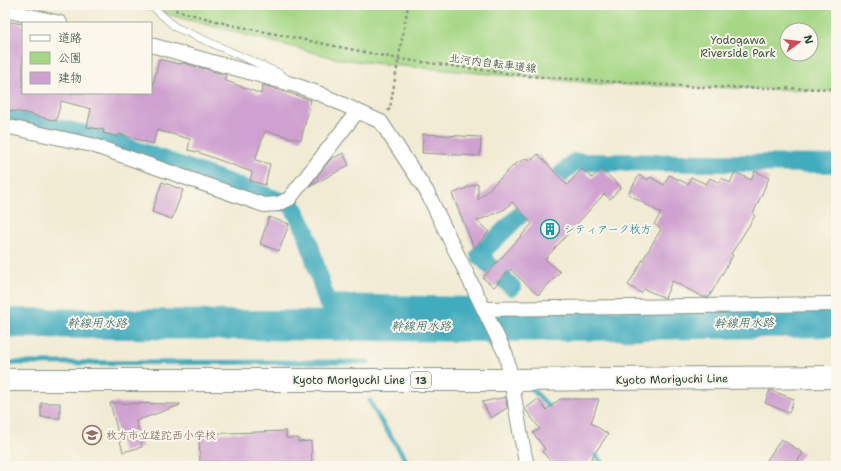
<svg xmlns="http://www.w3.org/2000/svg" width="841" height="471" font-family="'Shantell Sans','Klee One',sans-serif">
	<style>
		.green { fill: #a6d785; stroke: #628a5c; fill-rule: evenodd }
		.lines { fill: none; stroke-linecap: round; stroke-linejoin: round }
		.stream { stroke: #3facbd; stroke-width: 5 }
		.canal { stroke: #3facbd; stroke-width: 18 }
		.river { stroke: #3facbd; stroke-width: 30 }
		.building { fill: #cfa1d0 }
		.lane-casing { stroke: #889484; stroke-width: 8 }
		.street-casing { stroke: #889484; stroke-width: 16 }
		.primary-casing { stroke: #889484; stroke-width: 24 }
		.path { stroke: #889484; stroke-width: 2.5; stroke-dasharray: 3 3; stroke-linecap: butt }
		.lane { stroke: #fff; stroke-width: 7 }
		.street { stroke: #fff; stroke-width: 14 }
		.primary { stroke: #fff; stroke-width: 22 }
		.labels { text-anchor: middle; stroke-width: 4; stroke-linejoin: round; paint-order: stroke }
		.shield { fill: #fbf7ec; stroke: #61756b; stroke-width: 1 }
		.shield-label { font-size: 10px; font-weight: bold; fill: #1f3d34 }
		.park-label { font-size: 11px; fill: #3a5c44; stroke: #fbf7ec }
		.street-label { font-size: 11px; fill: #1f3d34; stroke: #fbf7ec }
		.culture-label { font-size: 11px; fill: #0d838f; stroke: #fbf7ec; text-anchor: start }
		.education-label { font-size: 11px; fill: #785e54; stroke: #fbf7ec; text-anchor: start }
		.water-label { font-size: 12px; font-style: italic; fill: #295e5d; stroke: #fbf7ec }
	</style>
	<rect width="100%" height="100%" fill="#fbf7ec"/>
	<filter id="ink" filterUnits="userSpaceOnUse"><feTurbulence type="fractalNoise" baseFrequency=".025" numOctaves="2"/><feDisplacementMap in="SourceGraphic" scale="8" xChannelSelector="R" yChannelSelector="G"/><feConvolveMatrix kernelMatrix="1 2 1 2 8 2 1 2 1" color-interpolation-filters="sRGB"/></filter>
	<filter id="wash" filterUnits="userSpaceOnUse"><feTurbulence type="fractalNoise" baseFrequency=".012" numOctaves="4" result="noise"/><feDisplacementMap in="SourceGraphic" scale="16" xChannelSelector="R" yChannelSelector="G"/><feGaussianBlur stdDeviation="0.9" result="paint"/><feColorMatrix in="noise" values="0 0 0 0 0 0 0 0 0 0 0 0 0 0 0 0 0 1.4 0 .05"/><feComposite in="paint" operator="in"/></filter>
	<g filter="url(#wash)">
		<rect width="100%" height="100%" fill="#f1ebd4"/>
		<path class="green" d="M131 5H836V91L600 84 390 65 338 59ZM787 30H811V54H787Z"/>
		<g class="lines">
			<path class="stream" d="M473 326 500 354
				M5 363 368 362
				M529 386 554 412
				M370 401C380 424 397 443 409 466
				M590 450 606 466"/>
			<path class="canal" d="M5 117 97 136 292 205 306 232 327 303 473 306V326
				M512 287 479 255 574 162 836 164"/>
			<path class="river" d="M5 323 498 327 836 322"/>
		</g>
		<g id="blocks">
			<path class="building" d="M5 21 23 24V93H151L159 59 179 64 184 63 226 75 224 80 261 94 263 85 311 100 301 140 265 131 255 160 270 164 265 185 250 181 252 172 197 152 188 150 190 139 157 130 153 144 119 134 118 137 103 133 104 130 87 127 91 109 61 101 56 121 26 113 5 110Z
				M423 134 481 137 480 156 422 153Z
				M343 153 349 165 309 187 330 160Z
				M538 154 567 185 582 169 592 178 601 169 621 187 610 199 604 194 545 259 560 272 538 295 510 269 494 287 483 278 532 224 512 202 505 209 477 221 489 232 474 248 452 194 478 183V200L515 164 528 158 531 161Z
				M755 171 769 178 753 214 755 216 731 254 733 255 709 297H703L672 281 665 298 644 289 641 293 628 285 661 229 654 224 661 213 628 194 639 175 648 180 650 177 664 185 669 175 688 184 691 177 706 184 710 178 719 183 722 178 730 183 735 172 751 180Z
				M162 182 183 190 172 219 152 212Z
				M269 217 289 224 279 251 260 244Z
				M770 390 794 399 789 413 765 403Z
				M506 397 507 408 491 418 482 402Z
				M538 399 546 410 560 399H599L591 423 608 434 586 466H556L542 452 545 449 533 433 540 429 525 409Z
				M41 403H60V418L41 417Z
				M110 403 180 404V405L136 421 142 447 123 452Z
				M286 431V438H298V442L311 441 312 466H200L199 434Z
				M781 439 803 453 794 466H763Z"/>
		</g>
	</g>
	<g filter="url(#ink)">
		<use href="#blocks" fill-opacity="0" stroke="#889484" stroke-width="1"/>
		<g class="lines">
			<g class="lane-casing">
				<path id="lane" d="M151 5 175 27 279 73 287 79"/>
			</g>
			<g class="street-casing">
				<path id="street" d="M5 10 60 23
					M151 45 295 85 318 93 381 122 427 192 506 355C514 390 518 426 526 461L528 466
					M5 126 92 145 264 205 278 204 289 199 357 112
					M484 309 836 304"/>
			</g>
			<g class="primary-casing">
				<path id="primary" d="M5 380H512L836 377"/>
			</g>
			<path class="path" d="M175 10 231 25 399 59 528 76 696 87 836 89
				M388 111 390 108 408 5"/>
			<use href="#lane" class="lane"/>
			<use href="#street" class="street"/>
			<use href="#primary" class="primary"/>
		</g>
	</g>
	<defs>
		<g id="building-ring" transform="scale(1)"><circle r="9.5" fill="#fbf7ec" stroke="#0f9aa8" stroke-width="1.5"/><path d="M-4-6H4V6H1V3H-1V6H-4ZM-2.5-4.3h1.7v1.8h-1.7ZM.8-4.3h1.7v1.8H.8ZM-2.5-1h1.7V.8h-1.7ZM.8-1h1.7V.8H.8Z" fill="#0f9aa8"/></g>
		<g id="school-ring" transform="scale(1)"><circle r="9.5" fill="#fbf7ec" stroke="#8d6e63" stroke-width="1.5"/><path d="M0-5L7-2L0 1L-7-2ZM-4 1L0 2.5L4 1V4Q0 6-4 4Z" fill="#8d6e63"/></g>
	</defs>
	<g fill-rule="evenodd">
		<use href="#building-ring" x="550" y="229"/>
		<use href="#school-ring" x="92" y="435"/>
	</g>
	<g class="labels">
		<rect class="shield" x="411" y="372" width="20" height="16" rx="3"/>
		<g class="shield-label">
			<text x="421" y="384">13</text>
		</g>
		<g class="park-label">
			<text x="738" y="44">Yodogawa<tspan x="738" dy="13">Riverside Park</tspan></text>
		</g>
		<g class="street-label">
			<text transform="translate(493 63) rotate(7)" y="4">北河内自転車道線</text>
			<text transform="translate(672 379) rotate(-1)" y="4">Kyoto Moriguchi Line</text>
			<text x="349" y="384">Kyoto Moriguchi Line</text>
		</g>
		<g class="culture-label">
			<text x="564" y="233">シティアーク枚方</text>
		</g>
		<g class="education-label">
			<text x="106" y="439">枚方市立蹉跎西小学校</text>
		</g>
		<g class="water-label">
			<text x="97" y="327">幹線用水路</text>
			<text transform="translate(744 323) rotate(-1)" y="4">幹線用水路</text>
			<text x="421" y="330">幹線用水路</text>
		</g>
	</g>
	<rect width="841" height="471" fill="none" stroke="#fbf7ec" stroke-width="20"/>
	<rect x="22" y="22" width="130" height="72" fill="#fbf7ec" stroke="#a3ada2"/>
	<rect x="30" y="35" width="20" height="6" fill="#ffffff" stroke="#a3ada2"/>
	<text x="58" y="42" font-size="12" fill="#1f3d34">道路</text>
	<rect x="30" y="52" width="20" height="12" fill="#a6d785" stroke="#a3ada2"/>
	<text x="58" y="62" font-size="12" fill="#1f3d34">公園</text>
	<rect x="30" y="72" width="20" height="12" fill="#cfa1d0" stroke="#a3ada2"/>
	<text x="58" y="82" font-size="12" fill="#1f3d34">建物</text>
	<g transform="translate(799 42) rotate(75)"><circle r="19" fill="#fbf7ec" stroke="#a3ada2"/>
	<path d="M0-3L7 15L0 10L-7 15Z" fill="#d1495b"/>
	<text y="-6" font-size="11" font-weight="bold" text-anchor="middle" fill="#1f3d34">N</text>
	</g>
</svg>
